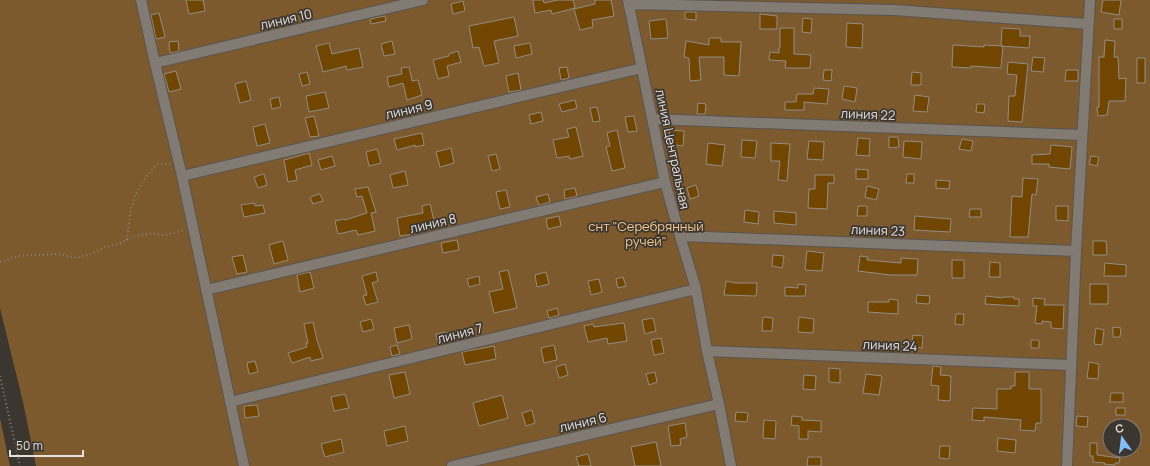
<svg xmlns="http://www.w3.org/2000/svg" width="1150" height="466" font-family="Manrope,sans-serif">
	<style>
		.green { fill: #7c5a2e; fill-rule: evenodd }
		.building { fill: #704600; stroke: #938d85 }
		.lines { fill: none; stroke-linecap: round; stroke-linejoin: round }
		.minor-casing { stroke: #59554f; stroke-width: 12 }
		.path { stroke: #89847f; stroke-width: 2; stroke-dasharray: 1 3; stroke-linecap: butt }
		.minor { stroke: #817b74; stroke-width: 10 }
		.labels { text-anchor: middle; stroke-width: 3.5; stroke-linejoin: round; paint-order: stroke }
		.street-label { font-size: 13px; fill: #e5e1dd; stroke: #3c3630 }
		.park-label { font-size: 13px; fill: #f7c991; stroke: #3c3630 }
	</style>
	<rect width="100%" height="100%" fill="#3c3630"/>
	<path class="green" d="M0 0H1150V466H36L23 402 0 308ZM1110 426H1134V450H1110Z
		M0 418 10 466H0Z"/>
	<path class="building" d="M186 0H203L205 11 189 14Z
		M533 0H543L544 3 558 0H573L575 8 552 14 551 10 535 13Z
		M595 0H611L614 16 592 20 593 27 580 30 574 9 595 4Z
		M1103 0H1121L1119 15 1101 12Z
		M463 1 465 11 453 14 451 4Z
		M685 12H696V20L685 19Z
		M159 13 165 37 156 39 151 15Z
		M760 14 777 16V29H760Z
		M385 16 386 21 371 24 370 19Z
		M514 17 518 36 494 41 499 63 484 66 479 47 473 48 469 26Z
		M803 18 812 19 811 33 802 32Z
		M666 19 668 38 651 39 649 21Z
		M1114 19H1122V29H1114Z
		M847 23 863 24 862 48 846 47Z
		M780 28H794V54L811 55 810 68H785L786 61 769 60 770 52 779 53V48H780Z
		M1002 28 1020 29V36H1030L1029 48 1001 46Z
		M709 38H721V42H741L739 76 724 75V57H699L701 80 690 81 689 58 684 57 686 41 709 45Z
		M1105 40 1115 41 1114 57H1118L1119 79 1126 78 1125 101H1109L1107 115 1098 116 1097 107H1099V57H1104Z
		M178 41 179 51 170 53 169 42Z
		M392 41 395 54 384 56 381 44Z
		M329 43 332 54 359 48 363 67 347 70 346 66 323 72 316 46Z
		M530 43 532 54 516 58 514 46Z
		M953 45 984 47V45L1003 46 1001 68 971 66V68L952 67Z
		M458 51 461 62 447 66 449 76 438 79 433 60 449 56V54Z
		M1033 57 1045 58 1043 72 1031 71Z
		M1137 58H1145V83H1137Z
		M1008 62 1028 64 1022 122 1008 121 1009 96H1015L1017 75 1007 74Z
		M409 67 412 81 418 80 422 95 407 100 403 83 389 87 387 77 402 74 401 68Z
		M567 67 569 78 561 80 559 68Z
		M824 70H832L831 81 823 80Z
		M1066 70H1078V81H1065Z
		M176 71 181 89 169 92 164 74Z
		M307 72 310 84 302 86 299 74Z
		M912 72 921 73V85H911Z
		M518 73 521 90 509 92 506 76Z
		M246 81 251 100 240 103 235 84Z
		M844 86 857 88 855 102 842 99Z
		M814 88 829 89 827 104 804 102V110H785V102H796L797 94H813Z
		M325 92 329 108 309 112 306 96Z
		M915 95 929 97 927 112 913 111Z
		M279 97 281 107 272 109 270 99Z
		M575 100 577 108 562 112 559 104Z
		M698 103 706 104 705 114H697Z
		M977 104H985L984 113 976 112Z
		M597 107 600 121 593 122 590 108Z
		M541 112 543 121 531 124 529 115Z
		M314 116 319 136 310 137 305 118Z
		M634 116 637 131 628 132 625 117Z
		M265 124 270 143 257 146 253 127Z
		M576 127 583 156 570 159 569 156 557 158 553 140 569 137 567 129Z
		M617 130 625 168 612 171 606 147 610 146 607 133Z
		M670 130 684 131 683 146 668 144Z
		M422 133 424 145 415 147V145L397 150 394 139Z
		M889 137H898L899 147 889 148Z
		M858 138 870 139 869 156 856 155Z
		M962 139 973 141 971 151 959 149Z
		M742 140 757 141 755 158 741 157Z
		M809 141 824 142 823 160 807 159Z
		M904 141 922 142 921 159 903 157Z
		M708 143 725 145 722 166 706 164Z
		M771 143 790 144 787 181 778 180 780 161H771Z
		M1051 145 1072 147 1070 169 1049 167V164H1032V155L1050 154Z
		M451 148 454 163 440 167 436 152Z
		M377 149 381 163 369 166 366 152Z
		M309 153 312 165 295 170 297 180 288 182 284 160Z
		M496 154 500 169 492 171 488 156Z
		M332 156 335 166 321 170 318 160Z
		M1091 156 1099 157 1097 166 1089 164Z
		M856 169 868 170V179H856Z
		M405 171 408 185 393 188 390 175Z
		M264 174 267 185 258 188 254 177Z
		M907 174H914V183H906Z
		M815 175H834V183H828L827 209 808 208 809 189H815Z
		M1023 178 1038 179 1036 195 1032 194 1028 237H1010L1012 196 1022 197Z
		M936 180 950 181 949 189 936 188Z
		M696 185 699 196 690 199 687 188Z
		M867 186 879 189 876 200 865 197Z
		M368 187 376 212 371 213 375 231 358 235 356 230 338 234 335 221 344 219 345 220 367 213 362 196 357 197 355 189Z
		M575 188 577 196 565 199 564 190Z
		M506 190 510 207 500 209 496 192Z
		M320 194 323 201 313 204 310 197Z
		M548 194 550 202 539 205 536 197Z
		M254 203 255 206 263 205 265 213 244 217 241 205Z
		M430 204 435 225 413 231 414 234 400 236 397 218 423 213 422 206Z
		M858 206H867V216H857Z
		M1056 206H1068V221L1056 220Z
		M970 209H981V217H969Z
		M745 210 759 212 758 224 744 222Z
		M774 211 796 213V225L774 223Z
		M559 216 561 226 548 229 546 219Z
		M915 216 951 219 950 232 914 230Z
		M457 240 459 250 443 253 441 243Z
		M283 241 288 260 274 264 269 245Z
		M1093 241H1106L1107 255H1093Z
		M807 251 824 253 822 271 805 270Z
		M243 255 247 272 237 274 232 257Z
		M773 255 784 256 782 268 772 266Z
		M860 256 868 257 867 260 901 263V258L918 259 917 275H891L858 271Z
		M952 260H964V278H952Z
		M990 262 1000 263V277H989Z
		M1105 263 1126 265V276H1104Z
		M508 270 517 308 494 313 489 292 503 289 499 272Z
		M310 272 314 288 300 292 297 275Z
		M376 272 378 281 372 283 378 302 366 305 363 296 367 295 362 276Z
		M546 272 549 284 537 287 535 275Z
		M479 276 480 284 469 287 467 279Z
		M623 277 626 286 618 288 616 279Z
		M599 279 602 292 591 295 588 281Z
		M726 281 735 283H757L756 296 724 295Z
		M798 284 806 285 805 296H785V287L798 288Z
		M1090 284H1108V304H1090Z
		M917 295 930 296 929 304 916 303Z
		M986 296 1003 298V297H1014V299H1019V306L985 304Z
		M1033 298 1045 299 1044 305H1064L1063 329 1051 328V322L1042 321V324L1035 323 1037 306H1033Z
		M889 299 898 300V314L868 312V302H889Z
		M557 308 559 315 549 318 547 311Z
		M956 314H964L963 325 955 324Z
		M763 317 773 318 772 331H762Z
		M799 317 814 319 813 333 798 332Z
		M653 318 656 331 645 334 642 320Z
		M371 319 374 329 363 332 360 322Z
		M313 322 317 340 323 358 311 361 310 357 292 363 288 353 307 347 306 343H308L304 324Z
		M624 323 627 341 608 344 607 338 588 342 584 326 593 324 594 327Z
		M409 325 412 339 397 343 394 328Z
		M1113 327 1121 328 1120 337H1113Z
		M1096 328 1104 330 1102 345 1094 344Z
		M446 332 448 340 438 342 436 334Z
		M913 335 923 336 922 348 912 347Z
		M661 338 664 353 654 355 651 340Z
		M1031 340H1039V348H1031Z
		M397 345 400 354 392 356 390 347Z
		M554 345 557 360 544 363 541 348Z
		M494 346 496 359 465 365 462 352Z
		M255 361 258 372 249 374 247 363Z
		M1089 362 1099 364 1098 379 1087 378Z
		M565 364 568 375 559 378 556 367Z
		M933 366 941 367 940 375 951 376 950 401 938 400 939 386 931 385Z
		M829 368 840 369V383L829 382Z
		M405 372 410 394 394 398 389 375Z
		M655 372 657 382 649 385 646 374Z
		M1015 372H1029V389H1041V423H1036L1035 431 1020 430 1021 420 984 417V421L972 420 973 408 997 409V389H1011V386H1015Z
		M866 374 882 376 879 395 863 393Z
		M804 375 816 376 815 390 803 389Z
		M1111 393H1123V402H1110Z
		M345 394 349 408 334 411 331 397Z
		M502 395 508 418 479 426 473 403Z
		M257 405 259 416 245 418 244 406Z
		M1116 408H1125V415H1116Z
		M532 410 535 423 526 426 522 413Z
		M736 412 748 413 747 422 735 421Z
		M792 416 802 417V420L821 421V432L808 431V439H799V426L791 425Z
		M1077 416 1088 417 1087 427 1076 426Z
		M764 420 776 421 775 439 763 438Z
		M685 423 687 437 680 439 681 445 671 446 668 426Z
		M405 426 408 441 387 446 384 431Z
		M998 438 1016 440 1015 453 997 451Z
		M341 439 344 452 325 457 321 444Z
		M656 442 661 466H635L631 447Z
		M1090 443H1097V455L1120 458 1119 463H1115V465L1104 464 1105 463 1093 462V456H1090Z
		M940 446H950L949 459 939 458Z
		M588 454 591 466H579L576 457Z
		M808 457H821V466H807Z"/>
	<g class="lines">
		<g class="minor-casing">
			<path id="minor" d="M141 0 155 63 182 176 244 466
				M628 0 665 182 680 236 696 289 707 351 719 404 731 466
				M629 4 894 10 1088 24
				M155 63 423 0
				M653 119 1082 135
				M182 176 642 68
				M680 236 1076 251
				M206 290 665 182
				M707 351 1071 365
				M230 402 696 289
				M452 466 719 404
				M1067 466 1076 251 1090 0"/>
		</g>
		<path class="path" d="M127 240C131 204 132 192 157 164H170
			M0 262 19 256 57 254 77 258 91 254 105 247 121 243 134 236 152 234 166 235 184 230
			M0 376 20 466"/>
		<use href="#minor" class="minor"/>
	</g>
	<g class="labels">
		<g class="street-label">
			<text transform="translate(286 19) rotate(-13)" y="5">линия 10</text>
			<text transform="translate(409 109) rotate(-13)" y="5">линия 9</text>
			<text transform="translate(868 114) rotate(2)" y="5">линия 22</text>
			<text transform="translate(673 149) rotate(78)" y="5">линия Центральная</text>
			<text transform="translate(433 223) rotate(-13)" y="5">линия 8</text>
			<text transform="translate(878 230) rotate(2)" y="5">линия 23</text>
			<text transform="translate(460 333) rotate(-14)" y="5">линия 7</text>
			<text transform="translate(890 345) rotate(2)" y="5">линия 24</text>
			<text transform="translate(583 422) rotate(-13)" y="5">линия 6</text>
		</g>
		<g class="park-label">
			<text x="646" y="231">снт "Серебрянный<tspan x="646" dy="15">ручей"</tspan></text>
		</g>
	</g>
	<g transform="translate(1122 438) rotate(346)"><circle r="19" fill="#3c3630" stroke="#807a75"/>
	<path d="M0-3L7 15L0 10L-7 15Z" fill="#82bcfa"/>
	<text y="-6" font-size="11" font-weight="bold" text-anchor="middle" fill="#e5e1dd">С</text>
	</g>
	<path d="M10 450v6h73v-6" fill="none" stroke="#e5e1dd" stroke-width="2"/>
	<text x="16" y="450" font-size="12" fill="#e5e1dd" stroke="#3c3630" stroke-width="3" paint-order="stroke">50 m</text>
</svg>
